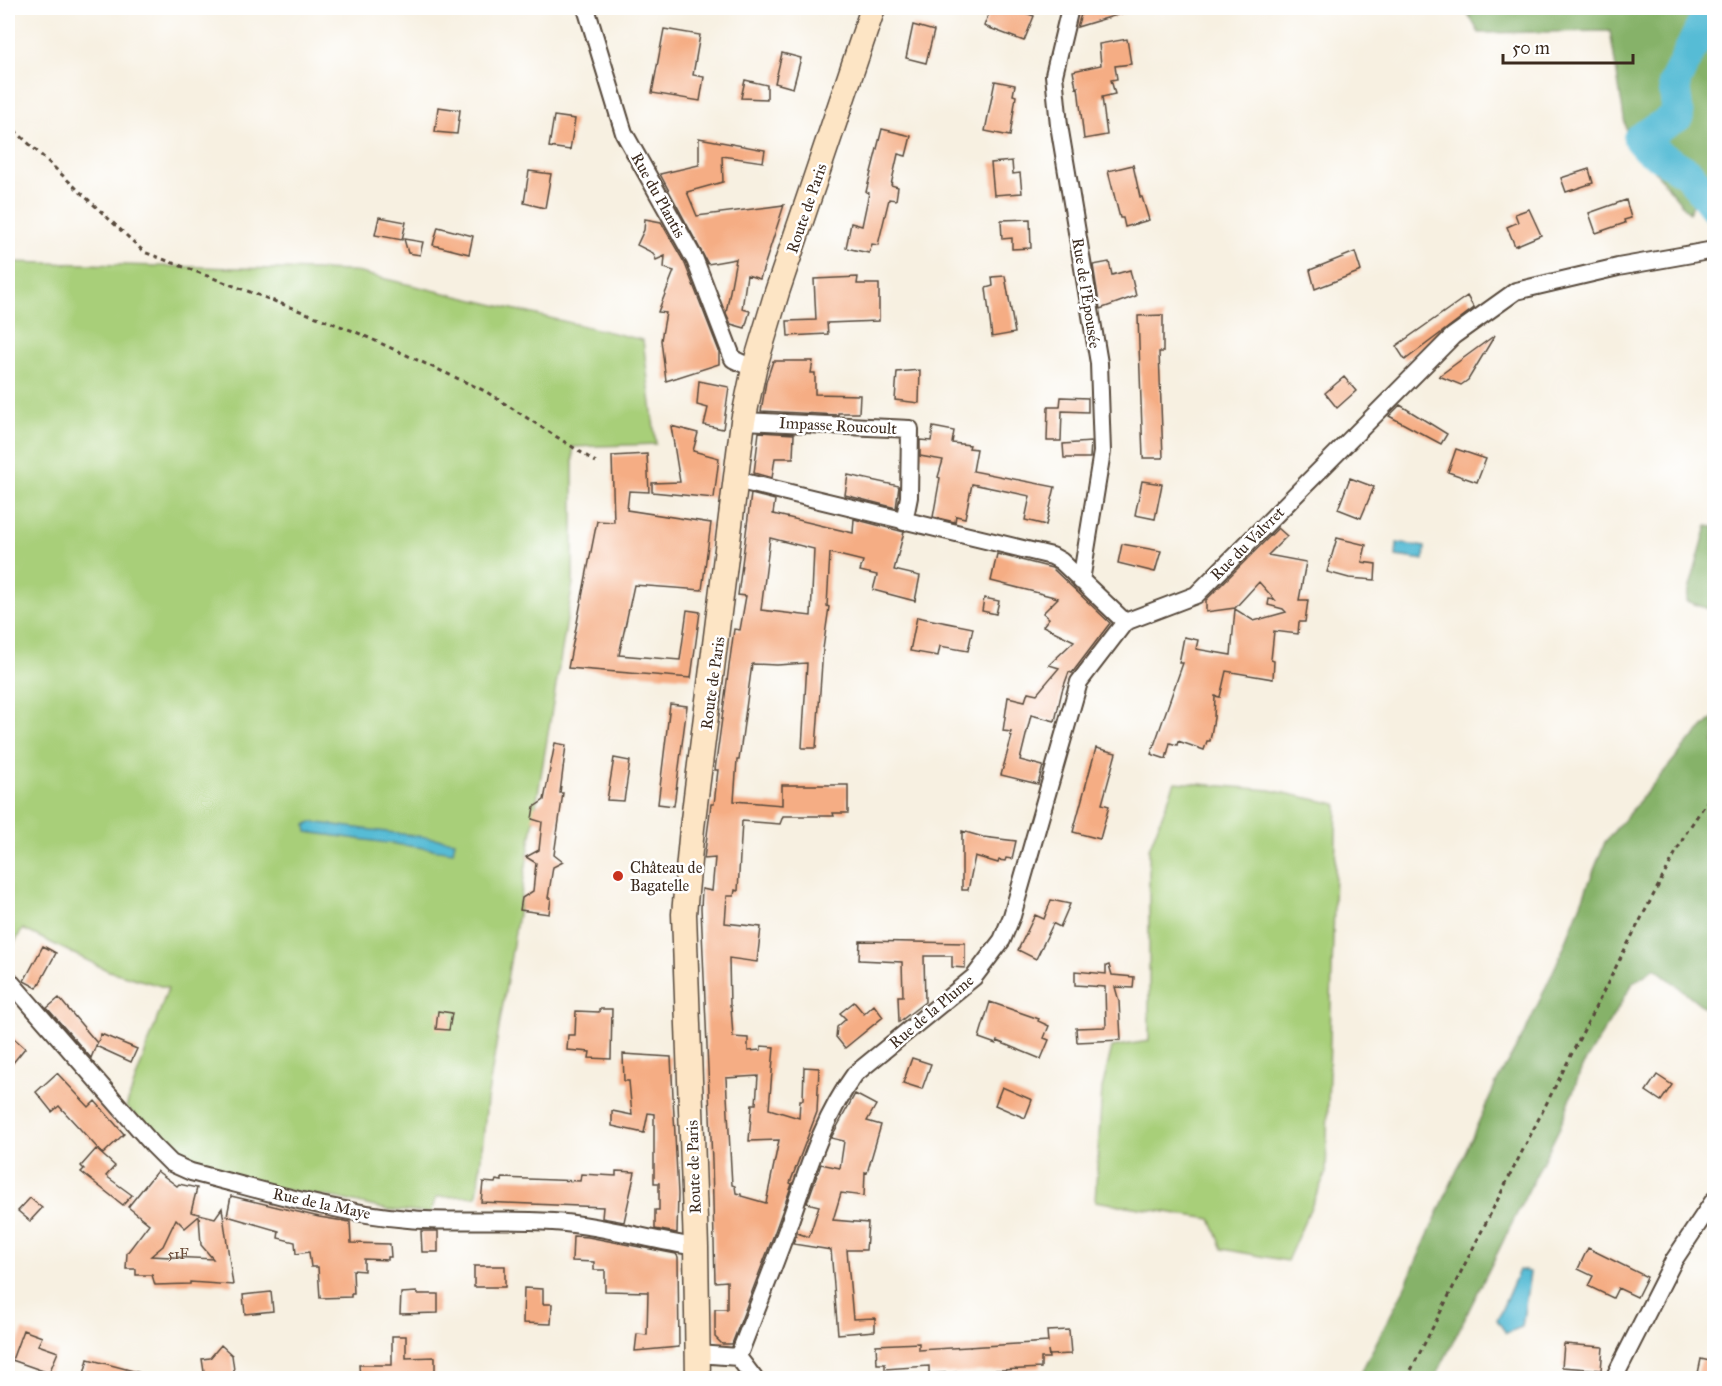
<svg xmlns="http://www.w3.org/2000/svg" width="1722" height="1386" font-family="'IM FELL Great Primer',serif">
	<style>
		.green { fill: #a8cf79; stroke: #727c4c; stroke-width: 1.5 }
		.forest { fill: #86b269; stroke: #606e44; stroke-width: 1.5 }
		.water { fill: #57bcd5; stroke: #49737a; stroke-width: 1.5 }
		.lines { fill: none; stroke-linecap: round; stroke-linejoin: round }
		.river { stroke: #57bcd5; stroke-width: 32 }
		.building { fill: #f5ad84; fill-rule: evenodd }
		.minor-casing { stroke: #57483b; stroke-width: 20 }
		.secondary-casing { stroke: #57483b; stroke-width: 27 }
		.path { stroke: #57483b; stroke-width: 3; stroke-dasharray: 4.5 4.5; stroke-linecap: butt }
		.minor { stroke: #fff; stroke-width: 16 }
		.secondary { stroke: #fde5c5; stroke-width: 24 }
		.poi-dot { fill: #c8321e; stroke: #fff; stroke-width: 2 }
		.labels { text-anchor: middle; stroke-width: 5; stroke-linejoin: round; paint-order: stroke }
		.number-label { font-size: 14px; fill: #6a4b38 }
		.street-label { font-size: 16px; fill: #3b2a1e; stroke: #fff }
		.poi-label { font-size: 16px; fill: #3b2a1e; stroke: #fff; text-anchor: start }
	</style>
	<rect width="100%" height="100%" fill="#fff"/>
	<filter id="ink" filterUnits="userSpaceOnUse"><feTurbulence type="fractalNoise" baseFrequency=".0167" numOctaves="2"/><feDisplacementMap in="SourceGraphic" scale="12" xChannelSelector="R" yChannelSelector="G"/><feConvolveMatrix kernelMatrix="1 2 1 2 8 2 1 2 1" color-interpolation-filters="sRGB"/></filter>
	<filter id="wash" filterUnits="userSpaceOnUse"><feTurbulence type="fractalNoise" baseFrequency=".008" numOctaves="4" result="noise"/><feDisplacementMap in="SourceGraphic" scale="24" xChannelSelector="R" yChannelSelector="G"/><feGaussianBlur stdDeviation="1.35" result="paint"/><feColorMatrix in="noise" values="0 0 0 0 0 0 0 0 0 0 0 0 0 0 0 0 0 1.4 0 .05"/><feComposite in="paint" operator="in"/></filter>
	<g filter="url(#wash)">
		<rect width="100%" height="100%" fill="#f7f0e1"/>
		<path class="green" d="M8 262 352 271 643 340 656 444 573 447V583L487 1100 477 1196 436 1197 431 1213 388 1210 337 1198 273 1188 210 1172 165 1141 126 1107 168 988 109 971 23 929 8 952Z
			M1175 782 1270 790 1337 804 1326 1173 1287 1261 1223 1249 1211 1219 1095 1201 1102 1089 1112 1047 1149 1041V849Z"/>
		<path class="forest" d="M1465 8H1714V164L1689 213 1627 137 1610 31 1479 33Z
			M1707 526 1714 527V611L1686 601Z
			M1714 717V1009L1710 1012 1655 968 1633 983 1582 1067 1560 1127 1435 1378H1358L1402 1293 1496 1083 1526 1030 1561 954 1605 842 1687 744Z"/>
		<path class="water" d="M1397 543 1425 547 1424 560 1396 556Z
			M311 822 455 841 453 852 307 832 306 825Z
			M1519 1270 1530 1272 1522 1327 1506 1333 1497 1320Z"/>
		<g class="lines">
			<path class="river" d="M1711 8 1674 83 1678 116 1639 139 1647 148 1688 173 1714 206"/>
		</g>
		<g id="blocks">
			<path class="building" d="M991 8H1011L1034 16 1024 41 984 26Z
				M1083 8H1129L1130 11 1077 27Z
				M913 25 934 31 926 63 906 58Z
				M664 29 700 35 693 75 704 77 700 101 652 93Z
				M1127 39 1131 64 1115 66 1117 79 1111 80 1115 94 1102 97 1107 135 1084 139 1078 87 1076 88 1073 71 1101 65 1099 44Z
				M782 53 801 58 793 88 775 83Z
				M745 80 767 85V99L741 98Z
				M995 81 1015 85 1013 95 1016 96 1010 136 985 131Z
				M438 107 460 110 457 134 435 132Z
				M554 116 575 119 570 150 549 147Z
				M882 129 911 136 906 156 898 154 891 185 898 187 896 200 889 199 878 245 872 244 869 253 846 248 851 223 862 226 869 193 866 192Z
				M699 138 765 150 763 162 722 156 723 182 687 192 697 216 784 205 760 279 747 275 742 309 750 311 745 328 731 324 726 313 736 259 708 264 660 174 699 165Z
				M1012 161 1013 174 1020 173 1022 193 994 195 991 163Z
				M1133 165 1140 197H1142L1149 220 1125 227 1123 218H1120L1108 171Z
				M1589 169 1593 183 1566 192 1561 178Z
				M529 171 551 174 545 208 524 203Z
				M1626 200 1631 218 1624 220 1625 223 1596 233 1589 213Z
				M1529 209 1541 235 1515 246 1507 227 1518 222 1515 214Z
				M379 217 406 222 402 240 375 235Z
				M645 219 661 222 685 264 719 351V364L666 381 661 340 666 313 658 312 674 271 664 268 665 256 656 260 653 253 637 245 644 230Z
				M1030 219 1031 248 1012 249V238L1002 239 1001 220Z
				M438 227 473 236 469 254 433 245Z
				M404 239 423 242 420 255 408 253Z
				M1355 252 1361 271 1315 289 1310 270Z
				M1109 262 1112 275 1130 270 1136 296 1100 309 1093 265Z
				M1005 276 1015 333 992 337 986 288 993 286 992 277Z
				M858 277 857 284H879V321L827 323 828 334 788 336 787 321 816 320 814 279Z
				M1467 296 1474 308 1405 360 1396 346Z
				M1163 315V352H1159L1163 458H1143L1138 316Z
				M1495 335 1468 380 1461 385 1439 376Z
				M773 361H813L811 373H815V394L860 395 859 413H838V415L761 411 766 382Z
				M920 370 919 403 895 400 897 372Z
				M1344 377 1356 391 1337 408 1325 393Z
				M699 381 729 387 723 429 704 425 708 408 697 405Z
				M1061 397 1088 398V412L1062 411 1061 441H1047L1048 407H1060Z
				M1400 405 1447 434 1441 444 1389 416Z
				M671 426 698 433 693 451 719 458 714 498 652 492V483L680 482Z
				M933 427 954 431 952 443 970 445 969 448 977 449 973 471 1055 487 1046 525 1025 520 1030 496 972 484 965 518 956 516 955 522 933 517 940 478 938 477 943 460 920 456V440L931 441Z
				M759 432 794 434 793 458H775L772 478 754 473Z
				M1091 442 1090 458H1064L1063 444Z
				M1456 449 1486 459 1477 482 1448 472Z
				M647 454 649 492 629 491 627 510 711 523 702 590 634 585 619 655 680 660 687 610 700 612 691 678 568 668 597 521 614 522 612 456Z
				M848 475 899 486 896 508 845 495Z
				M1350 478 1374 487 1361 518 1338 509Z
				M1142 481 1162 484 1155 519 1135 515Z
				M751 494 775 500 773 514 853 533 854 519 904 532 894 570 920 576 915 601 873 590 877 575 860 571 863 561 830 553 827 606 829 607 823 649 816 748H802L807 663 777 665 752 664 739 760H737L734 801 782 805V785H848V813H833L834 816H783L780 824 742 821 738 891 735 890 734 896H727L725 923 761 927 757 962 729 958 730 1006H731L733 1037 748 1038V1051L761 1050V1046L774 1047 769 1109 799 1118 800 1100H803L804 1067 819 1068 817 1112 790 1183 792 1184 773 1237 732 1344H722L715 1337V1309H727V1281L715 1282 712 1161 701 908 702 889 712 891 715 858 704 859 711 804H714L718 770H715L734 629 740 630 746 596 738 595ZM770 538 814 549 811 616 761 610ZM758 1076 756 1104H752L749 1141 779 1140 766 1203 741 1196V1194L736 1193 735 1186 732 1185 726 1078Z
				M1278 528 1287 536 1268 555 1306 562 1299 600H1308L1305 622H1299L1298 634 1274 631 1271 660 1274 661 1273 679 1226 671 1220 697 1215 696 1214 718 1210 741H1207L1204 750 1178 741 1177 745 1170 743 1166 759 1151 754 1183 663H1179L1184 637 1198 640 1196 649 1231 655 1235 609 1254 621 1286 612 1283 609 1268 605 1269 599 1275 600 1259 582 1235 608 1206 612V600Z
				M1337 538 1366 545 1362 562 1376 564 1375 580 1349 578 1327 572Z
				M1122 544 1161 551 1155 572 1118 563Z
				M997 554 1052 568 1110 623 1072 673 1069 672 1062 691 1055 721 1031 715 1020 760 1043 766 1038 784 1001 775 1012 736 1010 735 1011 732 1003 731 1008 697 1025 701 1028 692 1037 694 1059 668 1049 665 1074 641 1043 626 1049 618 1043 613 1058 598 991 581Z
				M984 598 999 601 996 614 982 611Z
				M917 617 973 628 968 651 940 646 938 656 910 651Z
				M670 704 687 706 674 806 658 804Z
				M555 743 566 745 560 793H563L554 855 563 862 553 867 548 898H551L549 914 520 910 522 898 533 891 536 863 526 857 539 850 542 822 532 819 534 807 544 800Z
				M1096 748 1116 753 1102 804 1109 806 1100 839 1073 832Z
				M614 758 630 761 624 801 607 800Z
				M962 831 983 837 1016 841 1012 859 1006 858 1005 861 999 860 998 863 975 856 968 890H962Z
				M1051 900 1070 904 1060 927 1052 923 1053 924 1036 959 1018 950 1035 915 1044 919Z
				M860 941 965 943V968L952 967V956H924L925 1002 899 1022 898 996H903L902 962 859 960Z
				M43 946 56 953 37 988 24 981Z
				M1109 965 1112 975 1134 977 1133 988 1115 987 1119 1001 1121 1040 1077 1042 1076 1028 1106 1027 1105 987 1075 985V971L1106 974V966Z
				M59 998 97 1043 91 1058 47 1008Z
				M854 1002 864 1014 874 1005 883 1017 845 1048 836 1037 837 1027 846 1019 840 1013Z
				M990 1002 1039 1019 1038 1021 1049 1026 1044 1038 1049 1040 1041 1059 997 1041 996 1044 979 1038Z
				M599 1009H612L611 1059 589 1058 590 1052 567 1050 568 1035H575L576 1011 599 1012Z
				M438 1011 452 1013 449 1030 436 1029Z
				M8 1033 25 1048 8 1069Z
				M101 1034 137 1049 131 1062 96 1046Z
				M623 1054 671 1057 678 1194 677 1233 655 1229V1210H659V1183H654V1114L648 1113 644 1133 612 1126V1111L632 1115 629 1081H624Z
				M912 1058 931 1064 922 1089 903 1083Z
				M57 1073 89 1107 95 1101 124 1134 103 1154 59 1106 52 1112 36 1092Z
				M1657 1075 1672 1085 1661 1101 1646 1091Z
				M1002 1087 1032 1100 1025 1118 995 1105Z
				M855 1094 876 1105 867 1121 881 1125 867 1173 865 1172 864 1196 841 1193 833 1220 868 1223 866 1250H847L853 1319 875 1318V1331L838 1334 831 1250 793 1244 797 1233 809 1237 819 1206 807 1203 821 1164 840 1168 844 1141 831 1138Z
				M96 1149 115 1166 106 1176 132 1195 123 1205 81 1172 84 1169 81 1166Z
				M157 1171 177 1186 179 1184 197 1188 191 1212 215 1218 222 1208 233 1285 190 1282V1284L155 1285 152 1275H136V1269H126L127 1253 149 1224 128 1207ZM199 1216 201 1245 213 1259 151 1256 163 1246 176 1219 185 1228Z
				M616 1171 635 1172 624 1222 602 1218 603 1207 481 1202 483 1182 495 1183 496 1180 502 1181V1178L580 1181 581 1174 616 1176Z
				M231 1196 319 1217 350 1222 351 1243 390 1244 391 1257H388V1260L364 1259V1271L353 1270 354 1294H351V1297L320 1298 318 1267H311L309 1252 296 1254 295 1242 278 1238 279 1231 227 1216Z
				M30 1198 42 1208 30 1221 18 1211Z
				M421 1231H438V1252H422Z
				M573 1236 588 1237 676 1254 678 1257 679 1347 635 1351 637 1334 647 1335 648 1292 605 1291V1270H594V1262L572 1261Z
				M1588 1248 1647 1277 1637 1297 1618 1288 1613 1298 1588 1286 1593 1276 1578 1269Z
				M474 1266H505V1287H474Z
				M524 1288 543 1289V1304H552L551 1324 523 1323Z
				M271 1292 273 1311 245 1314 243 1295Z
				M417 1292V1294H438V1313L400 1314 401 1293Z
				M23 1330 42 1337 38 1345 58 1352 49 1373 12 1360Z
				M1069 1330 1071 1354 1049 1355 1048 1350 1049 1358H1041V1368L929 1374V1366L885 1369V1364H877L876 1345 919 1343V1350L1048 1342 1047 1331Z
				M392 1336H406V1358L435 1357V1378H360L359 1365H392Z
				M1564 1344 1603 1347 1601 1370 1562 1367Z
				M221 1345 232 1355 235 1378H205L202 1359 210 1358Z
				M88 1359 145 1374V1378H83Z
				M1701 1359 1714 1362V1378H1697Z"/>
		</g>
	</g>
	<g filter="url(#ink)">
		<use href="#blocks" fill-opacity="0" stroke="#57483b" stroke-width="1.5"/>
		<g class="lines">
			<g class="minor-casing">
				<path id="minor" d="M586 8 624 133 695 260 733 359 754 369
					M1070 8 1054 75 1059 125 1099 363 1102 452 1081 581
					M743 421 910 429 909 497 904 522
					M736 480 1052 556 1061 561 1125 622 1196 595 1453 336 1516 291 1618 267 1714 250
					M8 979 153 1145 171 1163 191 1172C262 1190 334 1213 408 1219 456 1223 505 1218 553 1222 602 1225 648 1240 696 1247
					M698 1354 738 1357C755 1313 773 1269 789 1224 807 1172 822 1119 855 1074L974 977 1002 940 1012 916 1079 682 1125 622
					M738 1357 754 1378
					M1614 1378 1674 1260 1714 1200"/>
			</g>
			<g class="secondary-casing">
				<path id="secondary" d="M698 1378 696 1247 684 914 692 828 743 421 754 369 777 292 873 8"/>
			</g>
			<path class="path" d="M8 124 144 252 356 332 485 391 596 462
				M1407 1378 1624 951 1686 833 1714 791"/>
			<use href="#minor" class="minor"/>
			<use href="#secondary" class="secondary"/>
		</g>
	</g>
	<circle class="poi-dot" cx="618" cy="876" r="6"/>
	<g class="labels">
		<g class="number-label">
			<text x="178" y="1259">51F</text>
		</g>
		<g class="street-label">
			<text transform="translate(659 195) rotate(61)" y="6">Rue du Plantis</text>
			<text transform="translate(806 208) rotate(-71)" y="6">Route de Paris</text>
			<text transform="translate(1087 293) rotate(81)" y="6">Rue de l'Épousée</text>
			<text transform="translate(838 425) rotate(3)" y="6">Impasse Roucoult</text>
			<text transform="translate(1247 543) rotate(-45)" y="6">Rue du Valvret</text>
			<text transform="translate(712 683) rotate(-82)" y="6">Route de Paris</text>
			<text transform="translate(931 1011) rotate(-40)" y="6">Rue de la Plume</text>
			<text transform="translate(693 1167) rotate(-92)" y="6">Route de Paris</text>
			<text transform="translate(322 1203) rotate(12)" y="6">Rue de la Maye</text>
		</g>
		<g class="poi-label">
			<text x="630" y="873">Château de<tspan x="630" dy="18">Bagatelle</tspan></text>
		</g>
	</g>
	<rect width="1722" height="1386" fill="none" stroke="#fff" stroke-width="30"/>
	<path d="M1503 54v9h130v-9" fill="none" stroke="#3b2a1e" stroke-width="3"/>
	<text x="1512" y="54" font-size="18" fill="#3b2a1e" stroke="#ffffff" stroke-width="4.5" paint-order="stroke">50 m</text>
</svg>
